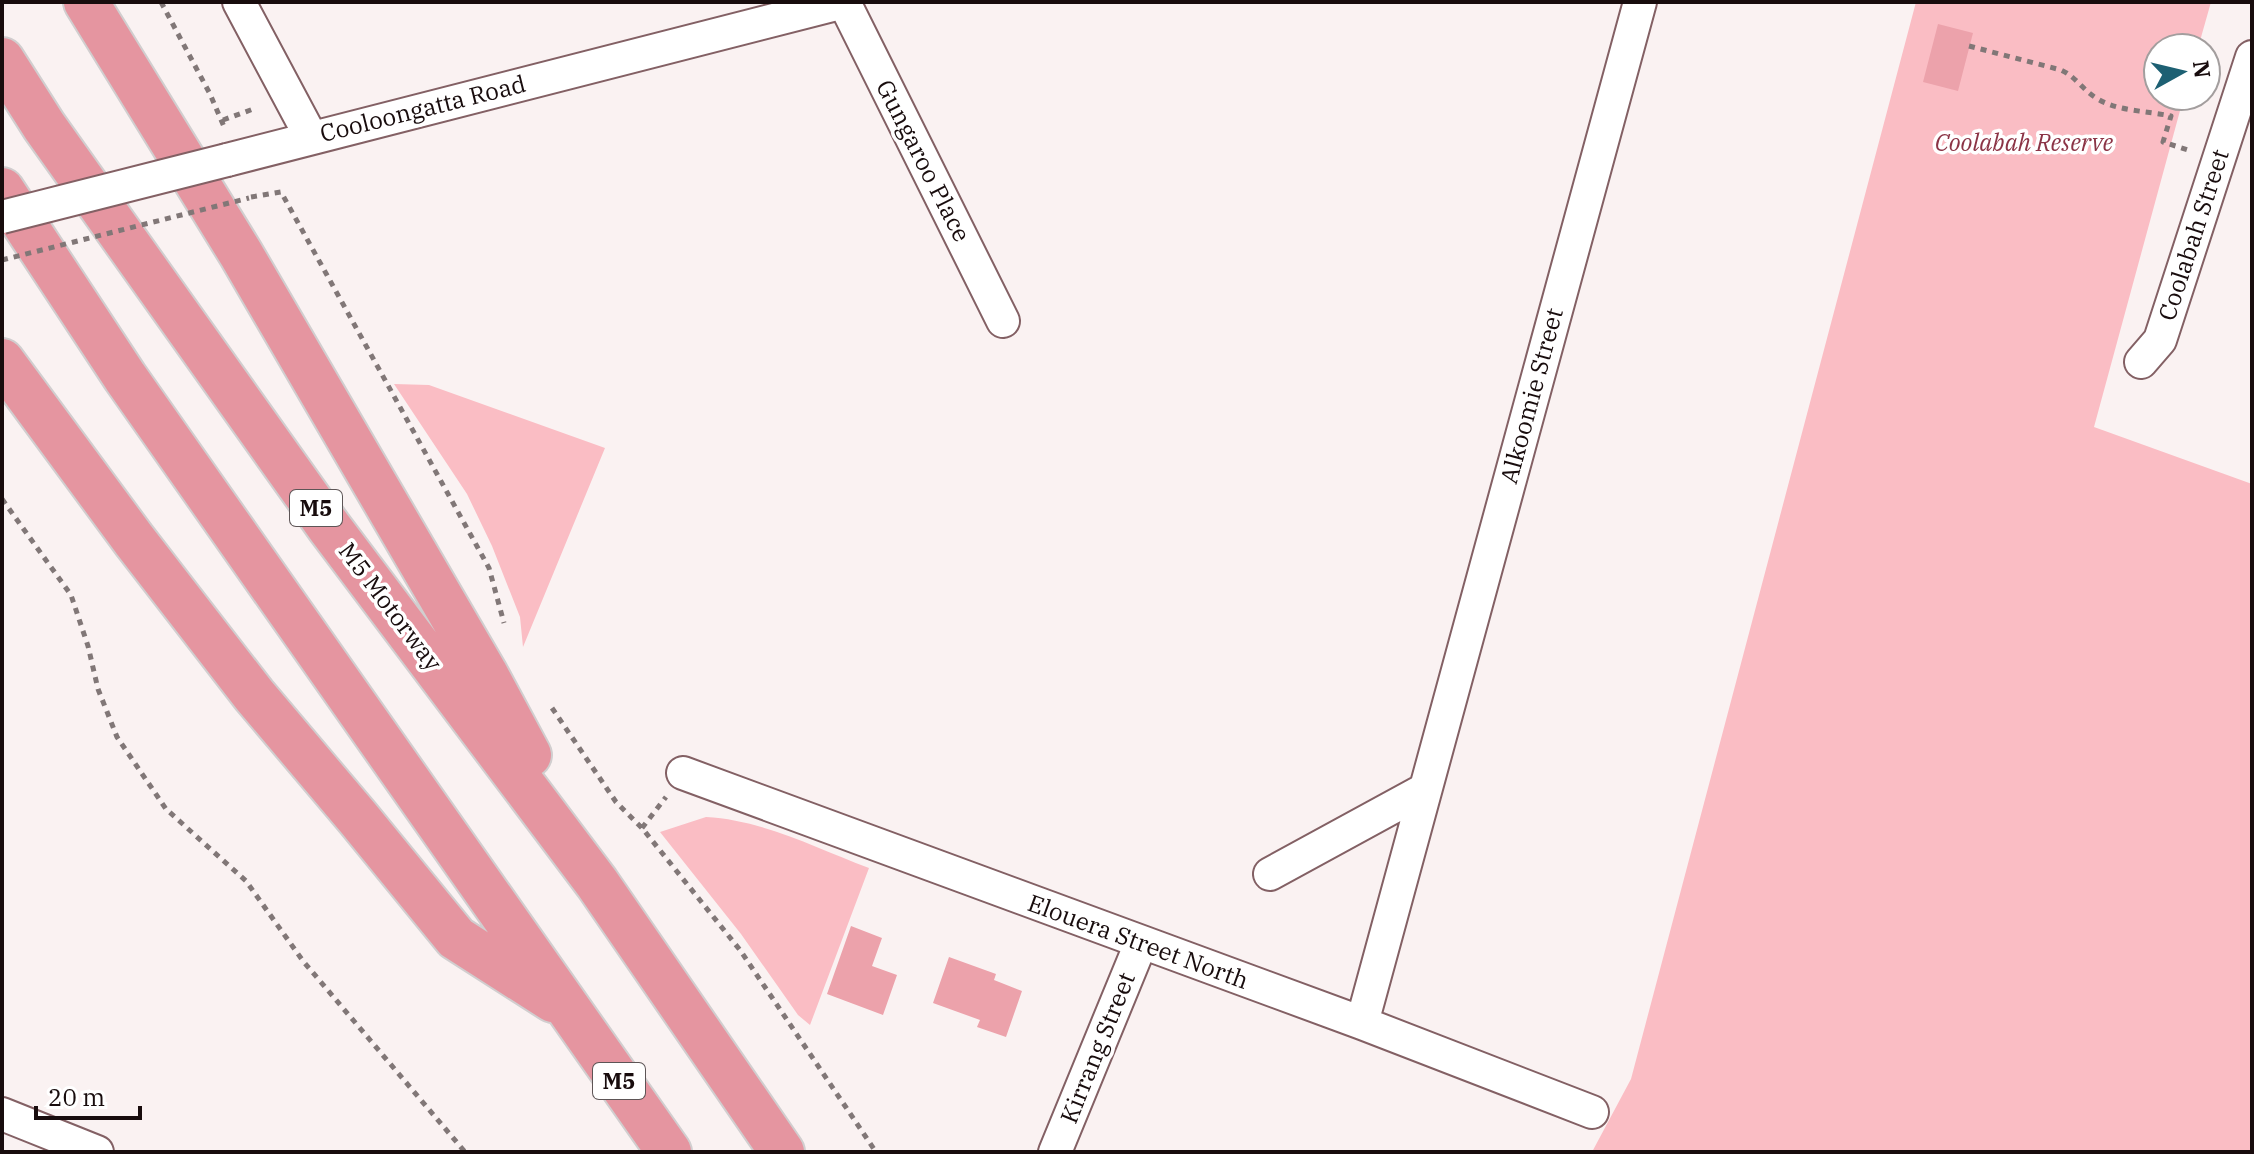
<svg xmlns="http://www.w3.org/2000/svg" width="2254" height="1154" font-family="'IBM Plex Serif',serif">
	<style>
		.green { fill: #fabdc4 }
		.building { fill: #eca2ab }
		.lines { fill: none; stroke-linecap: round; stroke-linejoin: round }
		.minor-casing { stroke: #836064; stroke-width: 36 }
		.motorway-casing { stroke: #d1cecf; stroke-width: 48 }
		.path { stroke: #817777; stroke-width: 5; stroke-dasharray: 6 6; stroke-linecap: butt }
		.minor { stroke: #fff; stroke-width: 32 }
		.motorway { stroke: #e595a0; stroke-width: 44 }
		.minor-bridge-casing { stroke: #836064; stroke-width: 36; stroke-linecap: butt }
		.path-bridge { stroke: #817777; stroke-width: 5; stroke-dasharray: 6 6; stroke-linecap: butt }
		.minor-bridge { stroke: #fff; stroke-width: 32 }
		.labels { text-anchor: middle; stroke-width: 7; stroke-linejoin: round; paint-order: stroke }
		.shield { fill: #fff; stroke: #5d5556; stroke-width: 2 }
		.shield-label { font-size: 22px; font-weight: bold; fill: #180c0d }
		.street-label { font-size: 24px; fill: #180c0d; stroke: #fff }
		.park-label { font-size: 24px; font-style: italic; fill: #8b3446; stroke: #fff }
	</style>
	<rect width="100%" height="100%" fill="#faf2f2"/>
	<path class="green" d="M1916 2H2211L2198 48H2158V96H2184L2094 427 2252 484V1152H1592L1631 1079Z
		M394 384 429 385 605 448 523 647 520 617 492 546 467 494Z
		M706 817C763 820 816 848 869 868L810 1025 798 1015 741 934 660 832Z"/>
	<path class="building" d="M1938 24 1973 33 1958 91 1923 82Z
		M851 926 882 938 872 966 897 975 883 1015 827 994Z
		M949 957 996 974 994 980 1022 991 1006 1037 977 1027 980 1020 933 1003Z"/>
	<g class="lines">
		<g class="minor-casing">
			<path id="minor" d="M239 2 311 137
				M844 2 1003 321
				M227 160 844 2
				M2141 362 2160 340 2252 57
				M683 773 1362 1023 1592 1112
				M1270 874 1424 790
				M1362 1023 1640 2
				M2 1114 97 1152
				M1055 1152 1141 943"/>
		</g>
		<g class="motorway-casing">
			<path id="motorway" d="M86 2 241 254 485 673 529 755
				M2 60 44 126 329 527 597 883 782 1152
				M2 190 125 377 669 1152
				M2 361 134 540 254 695 358 818 456 938 553 1000"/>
		</g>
		<path class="path" d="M161 2 210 94 225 129
			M1969 46 2061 70C2076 77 2082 89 2096 98 2116 111 2147 111 2171 116L2163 142 2188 150
			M223 120 256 108
			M251 197 281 192 489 568 504 623
			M2 499 71 595 88 646 98 689 117 737 166 809 246 881 303 961 465 1152
			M552 708 616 802 642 828 740 950 876 1152
			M642 828 666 797"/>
		<use href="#minor" class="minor"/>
		<use href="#motorway" class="motorway"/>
		<g class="minor-bridge-casing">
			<path id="minor-bridge" d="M2 217 227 160"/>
		</g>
		<path class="path-bridge" d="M2 260 249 198"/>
		<use href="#minor-bridge" class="minor-bridge"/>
	</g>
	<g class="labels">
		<g class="shield">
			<rect x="290" y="490" width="52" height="36" rx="6"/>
			<rect x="593" y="1063" width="52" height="36" rx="6"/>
		</g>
		<g class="shield-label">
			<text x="316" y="516">M5</text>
			<text x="619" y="1089">M5</text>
		</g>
		<g class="street-label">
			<text transform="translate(423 109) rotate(-14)" y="8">Cooloongatta Road</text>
			<text transform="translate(923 161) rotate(63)" y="8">Gungaroo Place</text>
			<text transform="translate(2194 235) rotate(-72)" y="8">Coolabah Street</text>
			<text transform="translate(1532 396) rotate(-75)" y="8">Alkoomie Street</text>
			<text transform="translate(390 607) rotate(53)" y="8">M5 Motorway</text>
			<text transform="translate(1138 942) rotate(20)" y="8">Elouera Street North</text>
			<text transform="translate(1098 1048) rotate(-68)" y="8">Kirrang Street</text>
		</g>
		<g class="park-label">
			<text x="2024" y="151">Coolabah Reserve</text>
		</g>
	</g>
	<rect width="2254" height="1154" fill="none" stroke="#180c0d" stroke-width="8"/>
	<g transform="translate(2182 72) rotate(82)"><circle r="38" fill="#ffffff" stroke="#a39e9e" stroke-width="2"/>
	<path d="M0-6L14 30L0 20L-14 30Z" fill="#1d6073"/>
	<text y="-12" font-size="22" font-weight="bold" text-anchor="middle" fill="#180c0d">N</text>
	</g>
	<path d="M36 1106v12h104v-12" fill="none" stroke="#180c0d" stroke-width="4"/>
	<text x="48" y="1106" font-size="24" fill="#180c0d" stroke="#ffffff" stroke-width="6" paint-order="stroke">20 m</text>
</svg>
